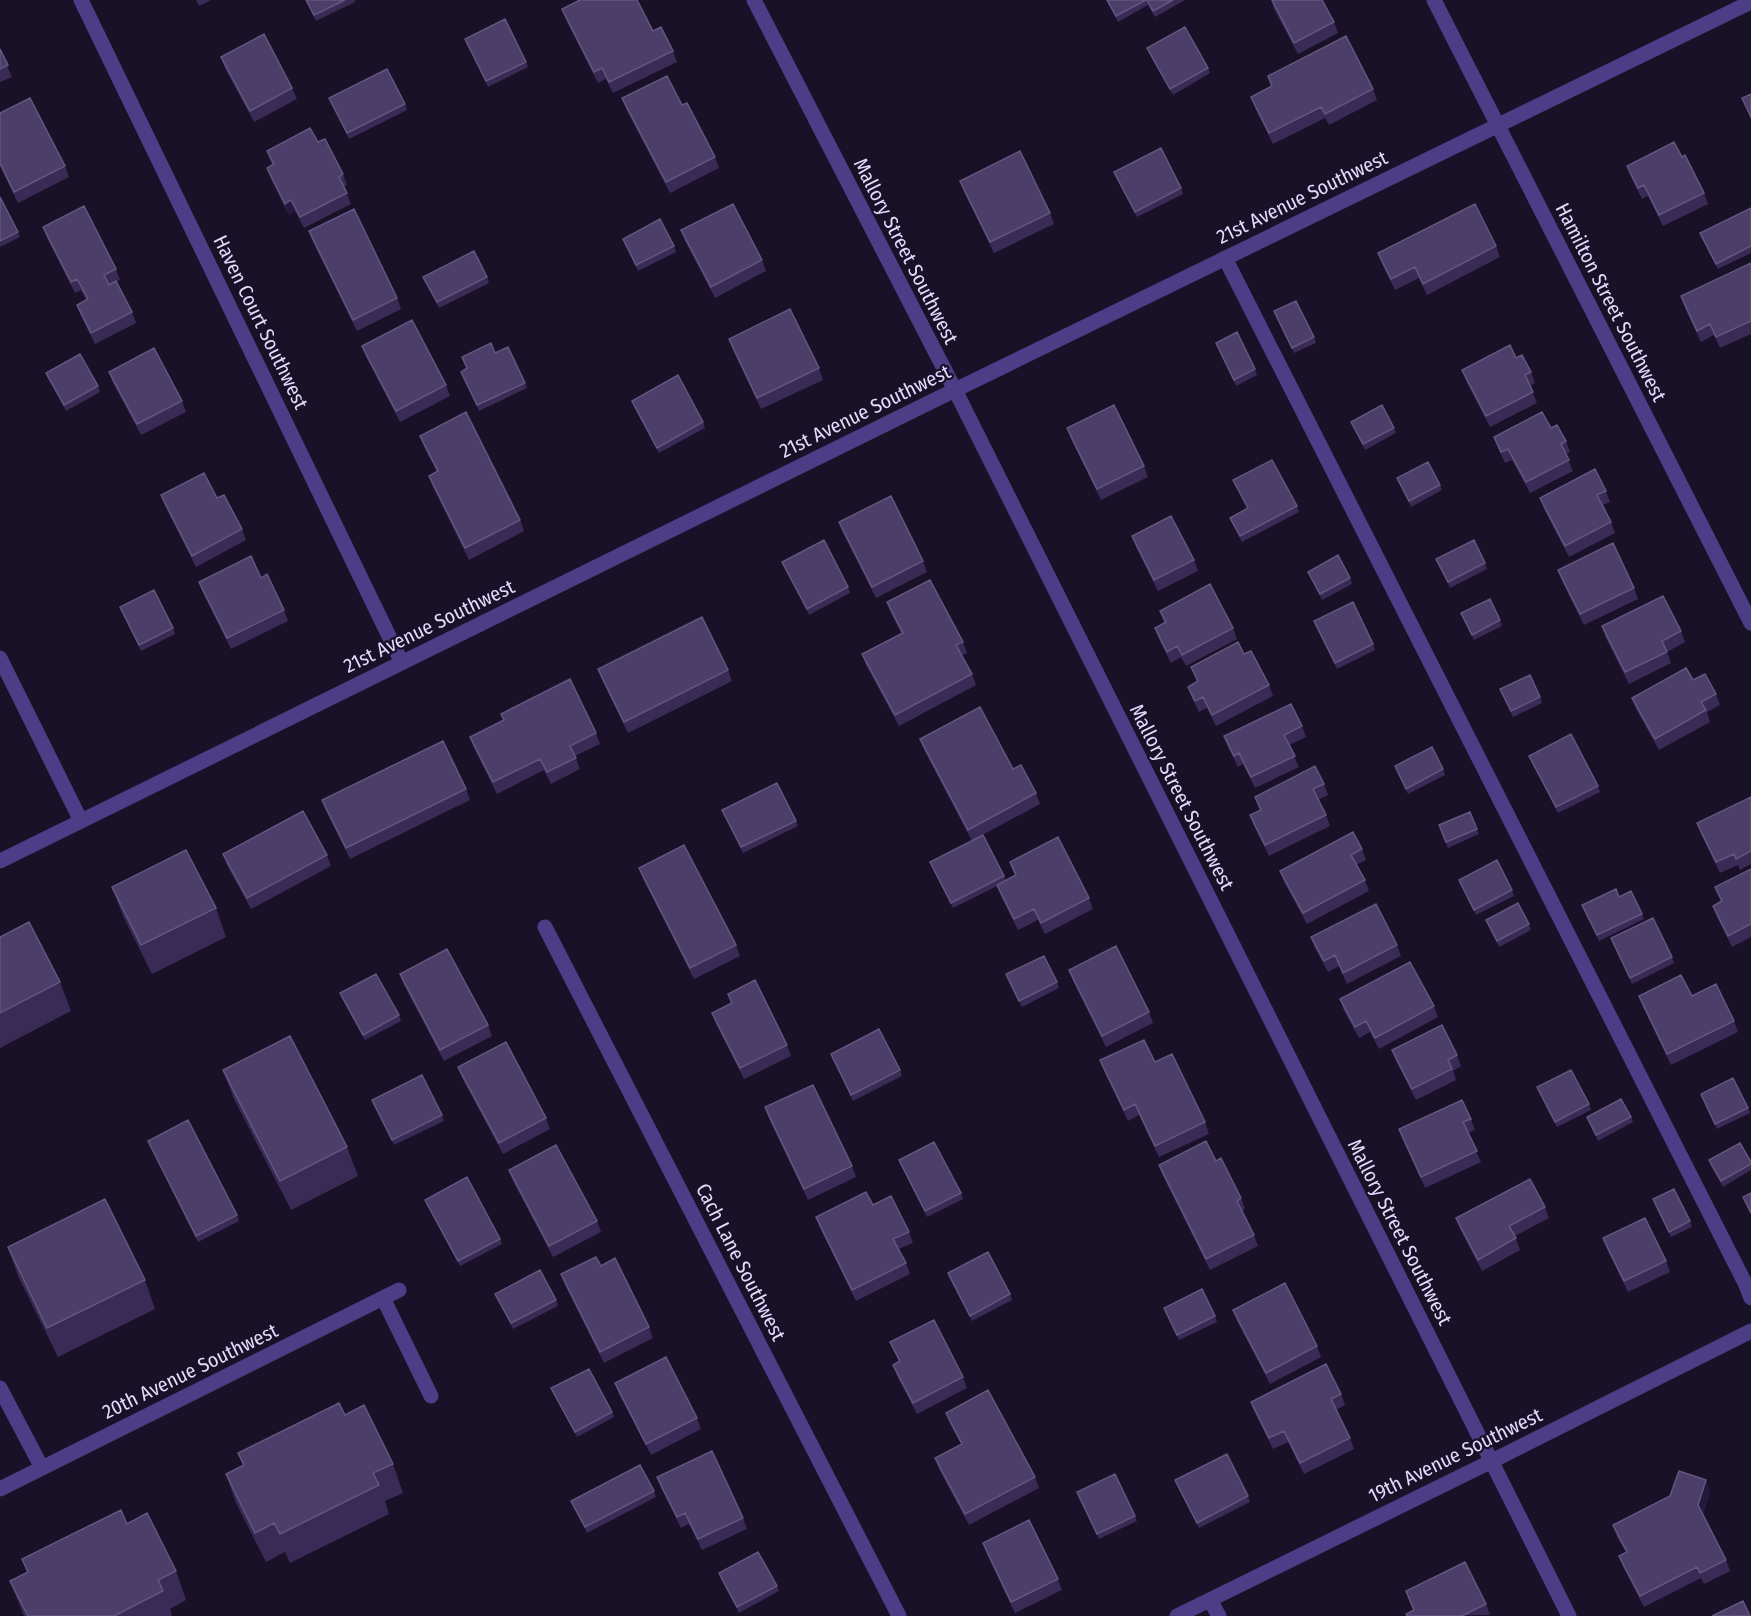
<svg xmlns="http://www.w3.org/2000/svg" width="1751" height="1616" font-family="'Fira Sans Condensed',sans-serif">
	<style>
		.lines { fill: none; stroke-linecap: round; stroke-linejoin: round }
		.lane { stroke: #4b3e86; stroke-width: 15 }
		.street { stroke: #4b3e86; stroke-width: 15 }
		.wall { fill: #392b56 }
		.shaded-wall { fill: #24193c }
		.building { fill: #4b3e68; stroke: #63567f; stroke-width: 1.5 }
		.labels { text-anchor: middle; stroke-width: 4.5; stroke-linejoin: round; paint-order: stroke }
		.street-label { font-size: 20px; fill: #e3dafe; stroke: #181128 }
	</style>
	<rect width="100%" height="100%" fill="#181128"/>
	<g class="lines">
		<path class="lane" d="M1225 258 1746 1285 1751 1298
			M0 658 81 821
			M383 1298 431 1396
			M0 1388 42 1468
			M1210 1600 1219 1616"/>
		<path class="street" d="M81 0 402 663
			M754 0 955 390 1569 1616
			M1434 0 1751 623
			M0 861 955 390 1751 2
			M545 927 899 1616
			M0 1489 399 1290
			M1177 1616 1492 1461 1751 1331"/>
	</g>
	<path class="wall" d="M196 0H211L199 6Z
		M306 0H355V2L316 21Z
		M1106 0H1185L1155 17 1148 5 1118 22Z
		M1271 0 1334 22 1338 33 1298 54 1274 9Z
		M562 9 653 31 673 51 677 62 613 93 606 79 598 83 566 20Z
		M465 39 526 62 528 67 488 87Z
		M1147 48 1208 68 1210 73 1173 95 1149 53Z
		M0 49 12 77 0 82Z
		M221 57 292 88 297 99 254 122 225 68Z
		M1268 76 1373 89 1377 100 1329 125 1325 118 1273 144 1255 108 1251 97 1271 86Z
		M1751 94V120L1742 98Z
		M329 98 405 104 407 110 349 139Z
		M622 98 682 105 715 157 719 168 670 193 626 109Z
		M0 113 65 166 69 177 18 203 0 166Z
		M318 142 343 174 347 185 344 187 351 204 304 228 295 211 289 215 271 179 267 168 272 165 267 151Z
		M1682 157 1704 193 1708 204 1663 226 1648 196 1642 199 1631 177 1627 166Z
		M1114 172 1181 188 1183 194 1137 217Z
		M960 181 1050 213 1054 224 994 253 964 192Z
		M0 197 20 237 0 247Z
		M1751 208V253L1718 269 1700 233Z
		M43 227 116 269 120 280 116 282 132 312 136 323 95 344 81 316 77 305 86 300 81 290 75 293 47 238Z
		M681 230 762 260 766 271 715 298 685 241Z
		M309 231 397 298 401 309 357 331 313 242Z
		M623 239 674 246 676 252 638 271Z
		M1496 246 1500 257 1427 295 1419 278 1395 290 1382 264 1378 253Z
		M1751 263V334L1720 348 1714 335 1701 342 1685 308 1681 296Z
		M423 277H487L489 283 439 308Z
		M1274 311 1314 337 1316 343 1294 353Z
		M729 339 819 368 823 380 761 409 733 350Z
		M1216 343 1255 369 1257 375 1236 386Z
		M362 346 446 385 450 396 400 422 366 357Z
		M495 353 525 383 527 388 479 411 461 372 467 369 462 357Z
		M1516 358 1531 372 1535 383 1530 386 1537 403 1490 427 1466 381 1462 370Z
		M109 372 182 401 186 412 141 435 113 383Z
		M46 373 98 386 100 392 66 411 48 378Z
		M632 401 703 422 705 428 659 453 634 407Z
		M1351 422 1394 428 1396 433 1365 450 1353 427Z
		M1067 428 1144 466 1148 477 1101 500 1071 439Z
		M1551 428 1566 441 1570 452 1566 454 1573 471 1530 493 1512 460 1505 463 1498 448 1494 437Z
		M420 436 520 520 524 531 469 560 433 487 429 476 437 472 424 447Z
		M1397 478 1440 485 1442 490 1411 507Z
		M1233 480 1297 506 1299 512 1242 542 1230 518 1247 508Z
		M1606 491 1610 502 1603 505 1611 522 1615 533 1569 557 1544 509 1540 498Z
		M161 495 217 498 242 529 246 540 196 567 165 506Z
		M839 522 923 561 927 572 876 598 843 533Z
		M1132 536 1194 560 1198 571 1158 591 1136 547Z
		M1436 559 1485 563 1487 569 1450 588Z
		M782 562 848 587 850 593 809 615Z
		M1558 570 1634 588 1638 599 1584 625 1562 581Z
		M1308 572 1350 578 1352 584 1322 600Z
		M261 578 284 610 288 621 231 649 203 593 199 582Z
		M887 602 963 642 967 653 962 655 972 674 976 685 899 726 866 665 862 654 901 633 891 613Z
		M120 607 173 628 175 634 141 651Z
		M1160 611 1233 628 1237 639 1186 666 1181 657 1171 663 1159 639 1155 628 1164 623Z
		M1461 613 1500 620 1502 626 1474 640Z
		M1314 621 1373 644 1375 650 1337 669Z
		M1602 626 1681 631 1685 642 1667 652 1671 663 1629 684 1606 638Z
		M1244 654 1269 685 1273 696 1216 726 1207 708 1199 712 1192 698 1188 687 1197 682 1191 667Z
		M598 669 728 670 732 681 628 733 602 680Z
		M1693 680 1716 694 1720 705 1707 712 1710 722 1659 750 1636 709 1632 698Z
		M1500 689 1540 697 1542 703 1513 717Z
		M501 714 596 733 600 744 575 756 580 769 551 784 544 770 497 794 474 748 470 737 503 721Z
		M1302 726 1306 737 1289 745 1299 767 1255 788 1243 764 1238 767 1228 747 1224 736Z
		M920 739 1013 769 1036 793 1040 804 973 840 1004 876 1006 880 1015 876 1010 862 1089 898 1093 909 1045 934 1038 920 1018 930 1001 896 997 886 953 908 930 862 972 841 924 750Z
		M1529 756 1598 786 1600 792 1558 813Z
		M1395 766 1443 769 1445 775 1408 794Z
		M1324 784 1328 795 1318 800 1326 815 1330 826 1269 856 1254 826 1250 815 1260 810 1255 797Z
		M466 789 470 800 350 859 326 811 322 800Z
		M1751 797V864L1740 870 1738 865 1720 873 1701 834 1697 823Z
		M722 810 796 821 798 826 743 853Z
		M1477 829 1479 834 1448 848 1441 831Z
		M1362 849 1366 860 1356 865 1365 880 1369 891 1307 924 1284 882 1280 871Z
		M223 854 327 855 331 866 251 909 227 865Z
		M639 868 736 945 740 956 694 979 643 879Z
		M1751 869V937L1732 947 1717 917 1713 906 1721 902 1715 887Z
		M1459 880 1512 890 1514 896 1476 915Z
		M112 887 216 908 226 937 152 974 123 916Z
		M1619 897 1642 914 1644 919 1599 941 1582 905Z
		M1486 920 1529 924 1531 930 1499 947Z
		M0 937 60 982 71 1011 0 1048Z
		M1311 937 1397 945 1401 956 1347 984 1339 966 1328 972 1315 948Z
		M1611 938 1672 957 1674 963 1632 984Z
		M1069 970 1149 1012 1153 1023 1106 1047 1073 981Z
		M400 974 488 1025 492 1036 444 1061 404 985Z
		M1006 974 1057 982 1059 988 1022 1007Z
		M340 993 399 1015 401 1021 365 1040 342 998Z
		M728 994 787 1045 791 1056 744 1079 716 1024 712 1013 731 1003Z
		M1639 996H1692L1734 1021 1738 1032 1671 1065 1643 1007Z
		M1340 999 1434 1006 1438 1017 1379 1049 1370 1032 1359 1038 1344 1011Z
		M1392 1050 1457 1055 1461 1066 1453 1071 1456 1080 1416 1100 1396 1061Z
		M831 1054 900 1070 902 1076 853 1101Z
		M1100 1060 1155 1062 1205 1122 1209 1134 1159 1157 1139 1115 1128 1121 1104 1071Z
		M458 1067 546 1118 550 1129 503 1154 462 1078Z
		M223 1070 347 1147 358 1176 291 1210 234 1099Z
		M1537 1087 1589 1104 1591 1110 1557 1127Z
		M1701 1094 1748 1108 1750 1113 1717 1129Z
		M372 1100 442 1115 444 1121 394 1145Z
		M765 1107 852 1166 856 1177 808 1200 769 1119Z
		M1587 1117H1631L1633 1122 1598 1141Z
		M1471 1119 1475 1130 1468 1133 1481 1162 1425 1188 1403 1140 1399 1129Z
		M148 1141 237 1215 239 1221 198 1242Z
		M899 1160 961 1193 963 1199 927 1217Z
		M1709 1160 1751 1162V1170L1723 1187 1711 1166Z
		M1159 1165 1241 1198 1245 1209 1242 1211 1254 1235 1258 1246 1210 1270 1163 1176Z
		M509 1170 597 1221 601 1232 553 1257 513 1181Z
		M1653 1199 1690 1221 1692 1227 1671 1237Z
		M425 1200 500 1239 502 1244 460 1266 427 1205Z
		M873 1205 909 1232 913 1243 898 1249 906 1263 910 1274 856 1301 820 1228 816 1217Z
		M1545 1207 1549 1218 1515 1236 1520 1250 1482 1271 1460 1229 1456 1218Z
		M1603 1238 1666 1261 1670 1272 1628 1292 1607 1249Z
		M8 1247 145 1280 155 1309 58 1357 18 1276Z
		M601 1266 649 1327 653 1338 604 1363 565 1285 561 1274Z
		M948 1273 1010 1294 1012 1300 972 1321 950 1279Z
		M495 1294 556 1300 558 1306 513 1329Z
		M1164 1308 1215 1316 1217 1322 1179 1340Z
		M1233 1310 1317 1346 1321 1357 1270 1384 1237 1321Z
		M890 1342 963 1377 967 1388 917 1414 897 1376 893 1365 899 1362Z
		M615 1383 697 1418 701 1429 651 1455 619 1394Z
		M551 1388 612 1412 614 1417 577 1437Z
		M1341 1394 1345 1405 1336 1410 1350 1438 1354 1449 1304 1474 1288 1442 1273 1449 1255 1413 1251 1402Z
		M946 1413 1035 1477 1039 1488 969 1525 939 1469 935 1458 961 1444 950 1424Z
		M345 1415 393 1464 403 1493 385 1501 389 1514 290 1563 285 1552 266 1562 236 1503 226 1474 243 1465 238 1453Z
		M657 1477 743 1518 747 1529 702 1550 689 1524 681 1528 661 1488Z
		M1175 1480 1248 1496 1250 1502 1199 1528Z
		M654 1491 656 1497 587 1533 571 1501Z
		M1710 1491 1703 1514 1726 1560 1730 1571 1704 1584 1701 1578 1644 1607 1623 1567 1619 1556 1626 1552 1617 1537 1613 1525Z
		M1077 1492 1135 1516 1137 1521 1099 1539Z
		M127 1524 176 1571 186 1600 170 1609 172 1616H24L10 1581 27 1572 22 1559Z
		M983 1543 1058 1579 1062 1590 1015 1613 987 1554Z
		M719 1573 777 1586 779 1591 739 1613 721 1579Z
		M1406 1591 1486 1604 1490 1615 1407 1616 1413 1610Z"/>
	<path class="shaded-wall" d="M291 200 295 211 289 215 285 204Z
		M1706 1480 1710 1491 1702 1516 1698 1505Z"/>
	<path class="building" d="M306 0H345L314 15Z
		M580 0H637L653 31 661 27 673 51 609 82 602 68 594 72 562 9Z
		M1107 0H1146L1116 16Z
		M1147 0H1173L1153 11Z
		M1272 0H1322L1334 22 1294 43Z
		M505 19 526 62 486 81 465 39Z
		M1185 27 1208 68 1170 89 1147 48Z
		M264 34 292 88 250 111 221 57Z
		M1346 36 1373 89 1325 114 1321 107 1269 133 1251 97 1272 86 1268 76Z
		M0 49 8 65 0 69Z
		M387 69 405 104 347 133 329 98Z
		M667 76 682 105 687 103 715 157 666 182 622 98Z
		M1751 94V117L1742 98Z
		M30 98 65 166 14 192 0 163V113Z
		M310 128 318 142 325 139 343 174 339 177 347 193 300 217 291 200 285 204 267 168 274 164 267 151Z
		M1674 142 1682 157 1685 155 1704 193 1659 215 1644 185 1638 188 1627 166Z
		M1161 148 1181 188 1135 212 1114 172Z
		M1020 151 1050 213 990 242 960 181Z
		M0 197 18 232 0 241Z
		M733 204 762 260 711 287 681 230Z
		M1475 204 1496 246 1423 284 1415 267 1391 279 1378 253Z
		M84 206 116 269 104 275 109 285 116 281 132 312 91 333 77 305 88 299 77 279 71 282 43 227Z
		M1751 208V246L1716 264 1700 233Z
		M354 209 397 298 353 320 309 231Z
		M660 219 674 246 636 265 623 239Z
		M474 251 487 277 437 302 423 277Z
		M1751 263V321L1716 337 1710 324 1697 331 1681 296Z
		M1296 301 1314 337 1292 348 1274 311Z
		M790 309 819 368 757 398 729 339Z
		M412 320 446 385 396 411 362 346Z
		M1237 332 1255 369 1234 380 1216 343Z
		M491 343 495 353 508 347 525 383 477 405 461 372 467 368 462 357Z
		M1510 345 1516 358 1522 355 1531 372 1525 375 1533 392 1486 416 1462 370Z
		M154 348 182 401 137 424 109 372Z
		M80 354 98 386 64 405 46 373Z
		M678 375 703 422 657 448 632 401Z
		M1114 405 1144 466 1097 489 1067 428Z
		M1382 405 1394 428 1363 444 1351 422Z
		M466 412 520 520 465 548 429 476 438 471 420 436Z
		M1542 412 1551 428 1557 425 1566 441 1561 444 1569 460 1526 482 1508 449 1501 452 1494 437Z
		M1272 460 1297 506 1240 536 1230 518 1248 508 1233 480Z
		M1428 462 1440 485 1409 501 1397 478Z
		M1595 469 1606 491 1597 495 1611 522 1565 546 1540 498Z
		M204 473 217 498 224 495 242 529 192 556 161 495Z
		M891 496 923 561 872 587 839 522Z
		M1171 516 1194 560 1154 580 1132 536Z
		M824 540 848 587 807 609 782 562Z
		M1474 540 1485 563 1448 582 1436 559Z
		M1613 543 1634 588 1580 614 1558 570Z
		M1338 555 1350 578 1320 594 1308 572Z
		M251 556 261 578 267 574 284 610 227 638 199 582Z
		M930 580 963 642 956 645 972 674 895 715 862 654 903 633 887 602Z
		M1210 584 1233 628 1182 655 1177 646 1167 652 1155 628 1166 622 1160 611Z
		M154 590 173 628 139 645 120 607Z
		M1663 596 1681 631 1662 641 1667 652 1625 672 1602 626Z
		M1490 599 1500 620 1472 635 1461 613Z
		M1353 602 1373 644 1335 663 1314 621Z
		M702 617 728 670 624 722 598 669Z
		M1238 642 1244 654 1251 651 1269 685 1212 715 1203 697 1195 701 1188 687 1198 681 1191 667Z
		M1686 668 1693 680 1705 674 1716 694 1701 702 1706 710 1655 739 1632 698Z
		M1530 675 1540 697 1511 711 1500 689Z
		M570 679 596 733 570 746 576 758 547 772 540 759 493 782 470 737 504 720 501 714Z
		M1291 704 1302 726 1284 735 1295 756 1251 777 1239 753 1234 756 1224 736Z
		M980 707 1013 769 1021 765 1036 793 968 830 920 739Z
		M1571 734 1598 786 1556 807 1529 756Z
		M443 741 466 789 346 848 322 800Z
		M1432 747 1443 769 1406 789 1395 766Z
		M1315 766 1324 784 1313 789 1326 815 1265 845 1250 815 1261 810 1255 797Z
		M777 783 796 821 741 847 722 810Z
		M1751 797V851L1736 859 1734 854 1716 862 1697 823Z
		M303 811 327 855 247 898 223 854Z
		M1470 812 1477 829 1446 842 1439 825Z
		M1353 832 1362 849 1351 855 1365 880 1303 913 1280 871Z
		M983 835 1004 876 951 903 930 862Z
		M1058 837 1089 898 1041 923 1034 909 1014 919 997 885 1016 875 1010 862Z
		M684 845 736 945 690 968 639 868Z
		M186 850 216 908 141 945 112 887Z
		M1497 860 1512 890 1474 910 1459 880Z
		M1751 869V924L1728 936 1713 906 1722 901 1715 887Z
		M1616 889 1619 897 1631 891 1642 914 1597 935 1582 905Z
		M1518 903 1529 924 1497 941 1486 920Z
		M1376 904 1397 945 1343 973 1335 955 1324 961 1311 937Z
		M1653 918 1672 957 1630 978 1611 938Z
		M29 922 60 982 0 1013V937Z
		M1116 946 1149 1012 1102 1036 1069 970Z
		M447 949 488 1025 440 1050 400 974Z
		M1044 956 1057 982 1019 1001 1006 974Z
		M1410 962 1434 1006 1375 1038 1366 1021 1355 1027 1340 999Z
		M376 974 399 1015 363 1035 340 993Z
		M1681 975 1692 996 1716 984 1734 1021 1667 1054 1639 996Z
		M755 980 787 1045 740 1068 712 1013 732 1003 728 994Z
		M1442 1025 1457 1055 1448 1060 1452 1069 1412 1089 1392 1050Z
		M879 1029 900 1070 851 1095 831 1054Z
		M290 1036 347 1147 280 1181 223 1070Z
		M1144 1040 1155 1062 1172 1054 1205 1122 1155 1146 1135 1104 1124 1110 1100 1060Z
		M506 1042 546 1118 499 1143 458 1067Z
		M1571 1070 1589 1104 1555 1122 1537 1087Z
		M422 1075 442 1115 392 1140 372 1100Z
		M1733 1078 1748 1108 1715 1124 1701 1094Z
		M813 1085 852 1166 804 1189 765 1107Z
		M1621 1099 1631 1117 1596 1135 1587 1117Z
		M1462 1100 1471 1119 1463 1122 1477 1151 1421 1177 1399 1129Z
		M188 1120 237 1215 196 1236 148 1141Z
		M1206 1141 1216 1161 1221 1158 1241 1198 1237 1201 1254 1235 1206 1259 1159 1165Z
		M934 1142 961 1193 925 1211 899 1160Z
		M1740 1143 1751 1162V1164L1721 1181 1709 1160Z
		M556 1145 597 1221 549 1246 509 1170Z
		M467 1177 500 1239 458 1261 425 1200Z
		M1530 1179 1545 1207 1509 1226 1516 1238 1478 1260 1456 1218Z
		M1674 1189 1690 1221 1669 1232 1653 1199Z
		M866 1192 873 1205 891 1196 909 1232 893 1239 906 1263 852 1290 816 1217Z
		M1751 1193V1213L1743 1197Z
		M105 1199 145 1280 47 1328 8 1247Z
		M1645 1218 1666 1261 1624 1281 1603 1238Z
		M988 1252 1010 1294 970 1316 948 1273Z
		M596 1257 601 1266 615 1258 649 1327 600 1352 561 1274Z
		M540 1270 556 1300 511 1323 495 1294Z
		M1285 1283 1317 1346 1266 1373 1233 1310Z
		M1202 1289 1215 1316 1177 1335 1164 1308Z
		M934 1320 963 1377 913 1403 893 1365 900 1361 890 1342Z
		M666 1357 697 1418 646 1444 615 1383Z
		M1326 1364 1341 1394 1331 1399 1350 1438 1300 1463 1284 1431 1269 1438 1251 1402Z
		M589 1369 612 1412 575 1432 551 1388Z
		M988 1390 1035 1477 965 1514 935 1458 962 1444 946 1413Z
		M339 1403 345 1415 364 1405 393 1464 373 1473 379 1485 280 1534 274 1523 255 1533 226 1474 244 1465 238 1453Z
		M712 1451 743 1518 698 1539 685 1513 677 1517 657 1477Z
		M1227 1454 1248 1496 1197 1523 1175 1480Z
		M640 1465 654 1491 585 1527 571 1501Z
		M1679 1471 1706 1480 1698 1505 1726 1560 1700 1573 1697 1567 1640 1596 1619 1556 1627 1552 1613 1525 1670 1496Z
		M1115 1474 1135 1516 1097 1534 1077 1492Z
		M121 1510 127 1524 147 1513 176 1571 158 1580 163 1591 114 1616H28L10 1581 28 1572 22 1559Z
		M1029 1520 1058 1579 1011 1602 983 1543Z
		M758 1552 777 1586 737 1607 719 1573Z
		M1465 1562 1486 1604 1462 1616H1407L1406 1614 1414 1610 1406 1591Z
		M1743 1601 1750 1616H1712Z"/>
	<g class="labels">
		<g class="street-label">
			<text transform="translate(1302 197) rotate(-26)" y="7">21st Avenue Southwest</text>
			<text transform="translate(906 251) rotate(63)" y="7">Mallory Street Southwest</text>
			<text transform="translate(1611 302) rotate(63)" y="7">Hamilton Street Southwest</text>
			<text transform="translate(261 322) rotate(64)" y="7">Haven Court Southwest</text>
			<text transform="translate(865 411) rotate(-26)" y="7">21st Avenue Southwest</text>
			<text transform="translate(429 626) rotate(-26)" y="7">21st Avenue Southwest</text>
			<text transform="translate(1182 797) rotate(63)" y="7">Mallory Street Southwest</text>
			<text transform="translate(1400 1232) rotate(63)" y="7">Mallory Street Southwest</text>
			<text transform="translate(741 1262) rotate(63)" y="7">Cach Lane Southwest</text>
			<text transform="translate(190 1371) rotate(-26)" y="7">20th Avenue Southwest</text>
			<text transform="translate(1455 1455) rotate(-26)" y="7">19th Avenue Southwest</text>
		</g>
	</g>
</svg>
